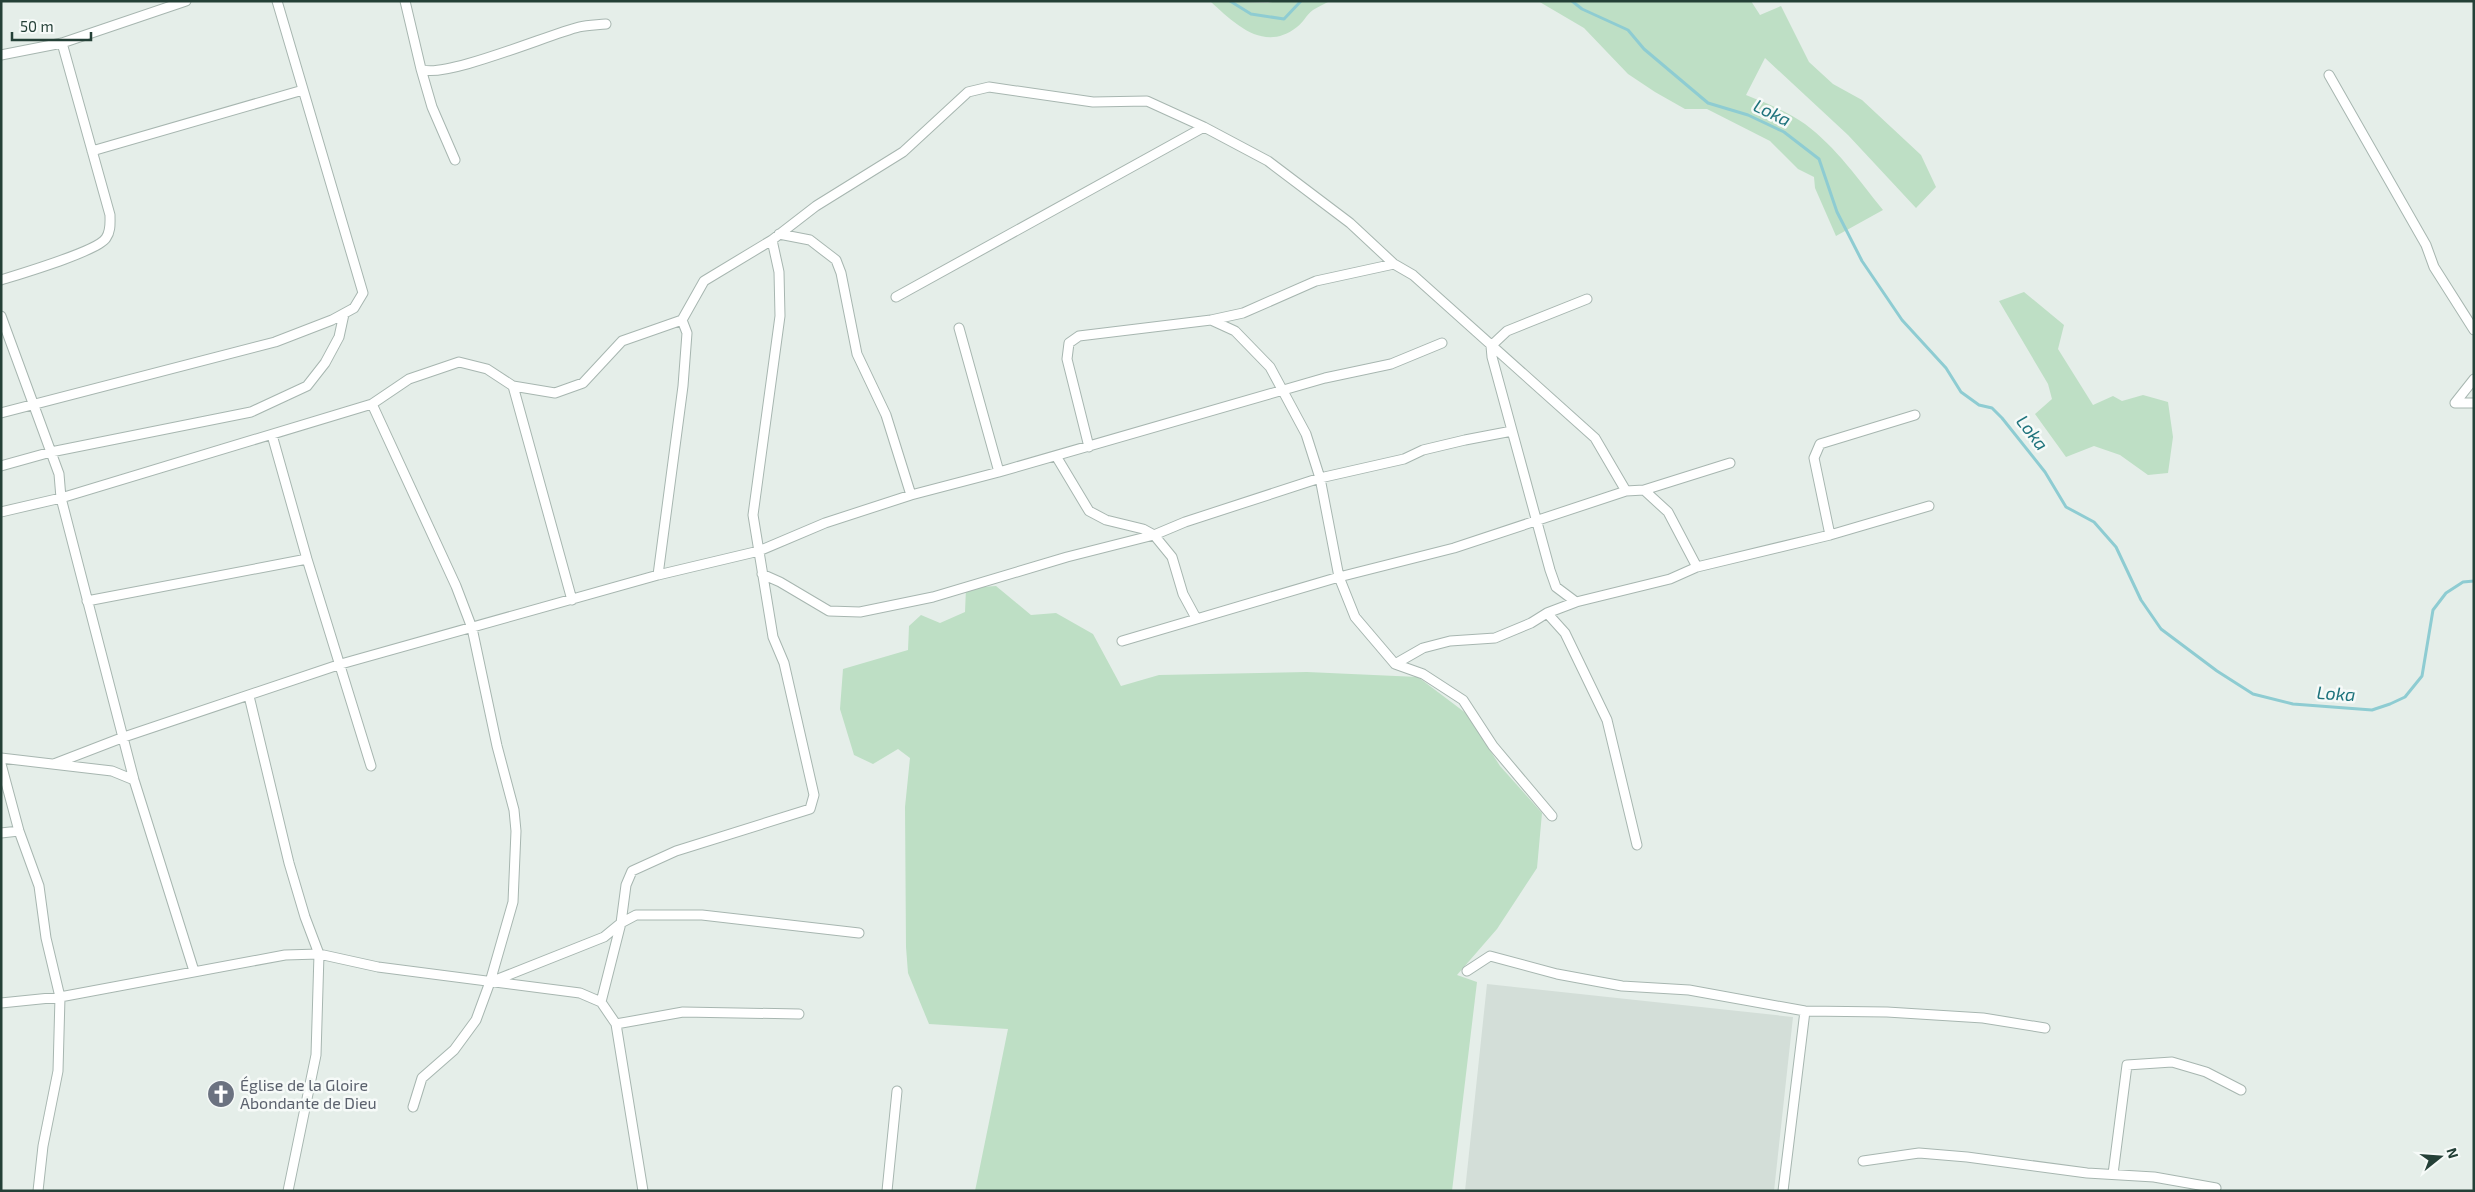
<svg xmlns="http://www.w3.org/2000/svg" width="2475" height="1192" font-family="'Exo 2',sans-serif">
	<style>
		.built { fill: #d3ded8 }
		.green { fill: #bedfc5 }
		.lines { fill: none; stroke-linecap: round; stroke-linejoin: round }
		.stream { stroke: #8eccd2; stroke-width: 3 }
		.minor-casing { stroke: #a7b6b0; stroke-width: 11 }
		.minor { stroke: #fff; stroke-width: 9 }
		.labels { text-anchor: middle; stroke-width: 5; stroke-linejoin: round; paint-order: stroke }
		.worship-label { font-size: 16px; fill: #5b616d; stroke: #f6faf8; text-anchor: start }
		.water-label { font-size: 18px; font-style: italic; fill: #1e737c; stroke: #f6faf8 }
	</style>
	<rect width="100%" height="100%" fill="#e5eee9"/>
	<path class="built" d="M1487 984 1793 1017 1774 1191H1465Z"/>
	<path class="green" d="M1210 1 1268 3 1277 1H1330C1324 4 1318 7 1313 10 1306 15 1303 23 1297 27 1264 53 1235 24 1210 1Z
		M1538 1H1751L1760 15 1781 6 1809 62 1833 84 1862 100 1921 155 1936 187 1916 208 1848 135 1765 58 1746 95C1766 103 1787 111 1805 124 1836 147 1859 180 1883 210L1836 236 1815 188 1814 177 1798 169 1770 141 1707 109H1685L1655 92 1628 74 1584 28Z
		M2024 292 2064 325 2058 349 2093 405 2113 396 2122 401 2143 395 2168 402 2173 437 2168 473 2148 475 2120 455 2094 446 2066 457 2035 414 2052 399 2048 384 1999 301Z
		M996 586 1031 615 1056 613 1093 634 1121 686 1159 675 1307 672 1418 677 1467 714 1500 766 1542 813 1537 868 1497 929 1457 975 1477 982 1452 1191H975L1008 1029 929 1024 908 973 906 947 905 807 910 758 898 749 873 764 854 755 840 709 843 669 908 650 909 626 921 615 940 623 965 612 966 588Z"/>
	<g class="lines">
		<path class="stream" d="M1230 1 1251 14 1284 19 1301 1
			M1572 1 1582 9 1628 30 1644 49 1708 103 1748 115 1784 132 1819 159 1837 212 1862 261 1902 320 1946 368 1961 392 1979 405 1992 408 2002 418 2045 472 2066 507 2094 522 2116 547 2141 600 2161 629 2217 671 2253 694 2293 704 2372 710 2390 704 2405 697 2422 676 2433 610 2446 593 2463 582 2474 581"/>
		<g class="minor-casing">
			<path id="minor" d="M405 1 421 69C442 80 550 34 579 27 588 25 597 25 606 24
				M1 55 62 43 186 1
				M421 69 432 107 455 160
				M2329 75 2426 245 2434 267 2474 330
				M92 151 303 90
				M779 234 810 240 836 260 841 273 857 354 886 415 911 495
				M1 280C20 274 98 251 106 238 111 231 110 223 110 215L62 43
				M896 297 1204 127
				M1 316 59 474 61 498 134 780 194 971
				M1211 320 1235 331 1270 367 1306 434 1320 478 1339 577 1355 617 1395 664 1423 674 1463 700 1493 746 1552 816
				M959 328 999 472
				M2474 379 2455 403H2474
				M513 386 572 600
				M372 404 456 586 472 628 497 746 514 810 516 831 513 902 490 982 476 1020 454 1050 422 1078 413 1107
				M1 413 275 342 332 320 354 308 363 293 277 1
				M272 435 307 559 371 766
				M1089 447 1067 359 1069 343 1079 336 1211 320 1243 313 1316 281 1394 264 1413 275 1595 438 1626 491
				M1056 456 1089 511 1106 520 1143 529 1154 535 1172 557 1183 594 1196 618
				M1 466 51 452 251 412 307 386 325 363 339 337 344 314
				M1644 490 1730 463
				M1 512 61 498 372 404 409 379 459 362 487 369 513 386 555 393 583 383 622 341 682 320 704 281 772 240 816 206 903 152 968 92 989 87 1093 102 1147 101 1204 127 1268 161 1350 223 1394 264
				M1830 535 1814 458 1820 444 1915 415
				M762 574 780 582 829 611 860 612 933 597 1067 557 1154 535 1185 522 1320 478 1404 459 1423 450 1465 440 1512 431
				M658 575 683 386 687 333 682 320
				M87 601 307 559
				M1576 602 1556 587 1550 570 1492 357 1491 346 1507 331 1587 299
				M1547 613 1565 633 1607 720 1637 845
				M1122 641 1339 577 1454 548 1626 491 1644 490 1668 512 1697 567
				M1395 664 1423 648 1450 641 1495 638 1531 623 1547 613 1576 602 1670 579 1697 567 1830 535 1929 506
				M249 696 289 863 305 917 319 954 316 1055 288 1191
				M1 758 112 771 134 780
				M1 764 19 831 39 886 46 938 60 997 58 1071 43 1146 38 1191
				M54 764 124 737 341 664 658 575 759 551 825 523 911 495 999 472 1325 378 1391 364 1442 343
				M1 833 19 831
				M1467 971 1490 956 1557 974 1622 986 1689 990 1805 1011 1887 1012 1983 1018 2045 1028
				M493 981 604 937 621 923 636 915H702L859 933
				M601 1002 621 923 626 885 632 871 676 851 810 809 814 795 784 663 773 637 753 515 780 316 779 272 772 240
				M1 1003 60 997 285 955 319 954 378 967 580 993 601 1002 616 1024 643 1191
				M616 1024 683 1012 799 1014
				M1863 1161 1919 1153 1967 1157 2087 1173 2154 1177 2216 1188
				M2113 1174 2127 1065 2172 1062 2206 1072 2241 1090
				M887 1191 897 1091
				M1783 1191 1805 1011"/>
		</g>
		<use href="#minor" class="minor"/>
	</g>
	<defs>
		<g id="church-disc" transform="scale(1.4375)"><circle r="9.5" fill="#6b7280" stroke="#f6faf8"/><path d="M-1.2-6h2.4v3.5h3.3v2.4h-3.3V6h-2.4V-.1h-3.3v-2.4h3.3Z" fill="#fff"/></g>
	</defs>
	<g fill-rule="evenodd">
		<use href="#church-disc" x="221" y="1094"/>
	</g>
	<g class="labels">
		<g class="worship-label">
			<text x="240" y="1091">Église de la Gloire<tspan x="240" dy="18">Abondante de Dieu</tspan></text>
		</g>
		<g class="water-label">
			<text transform="translate(1772 113) rotate(26)" y="6">Loka</text>
			<text transform="translate(2032 433) rotate(52)" y="6">Loka</text>
			<text transform="translate(2336 694) rotate(4)" y="6">Loka</text>
		</g>
	</g>
	<rect width="2475" height="1192" fill="none" stroke="#244037" stroke-width="5"/>
	<g transform="translate(2440 1157) rotate(73)" stroke="#f6faf8" stroke-width="4" paint-order="stroke">
	<path d="M0-4L9 19L0 12L-9 19Z" fill="#244037"/>
	<text y="-8" font-size="14" font-weight="bold" text-anchor="middle" fill="#244037">N</text>
	</g>
	<path d="M12 32v8h79v-8" fill="none" stroke="#244037" stroke-width="2.5"/>
	<text x="20" y="32" font-size="15" fill="#244037" stroke="#f6faf8" stroke-width="4" paint-order="stroke">50 m</text>
</svg>
